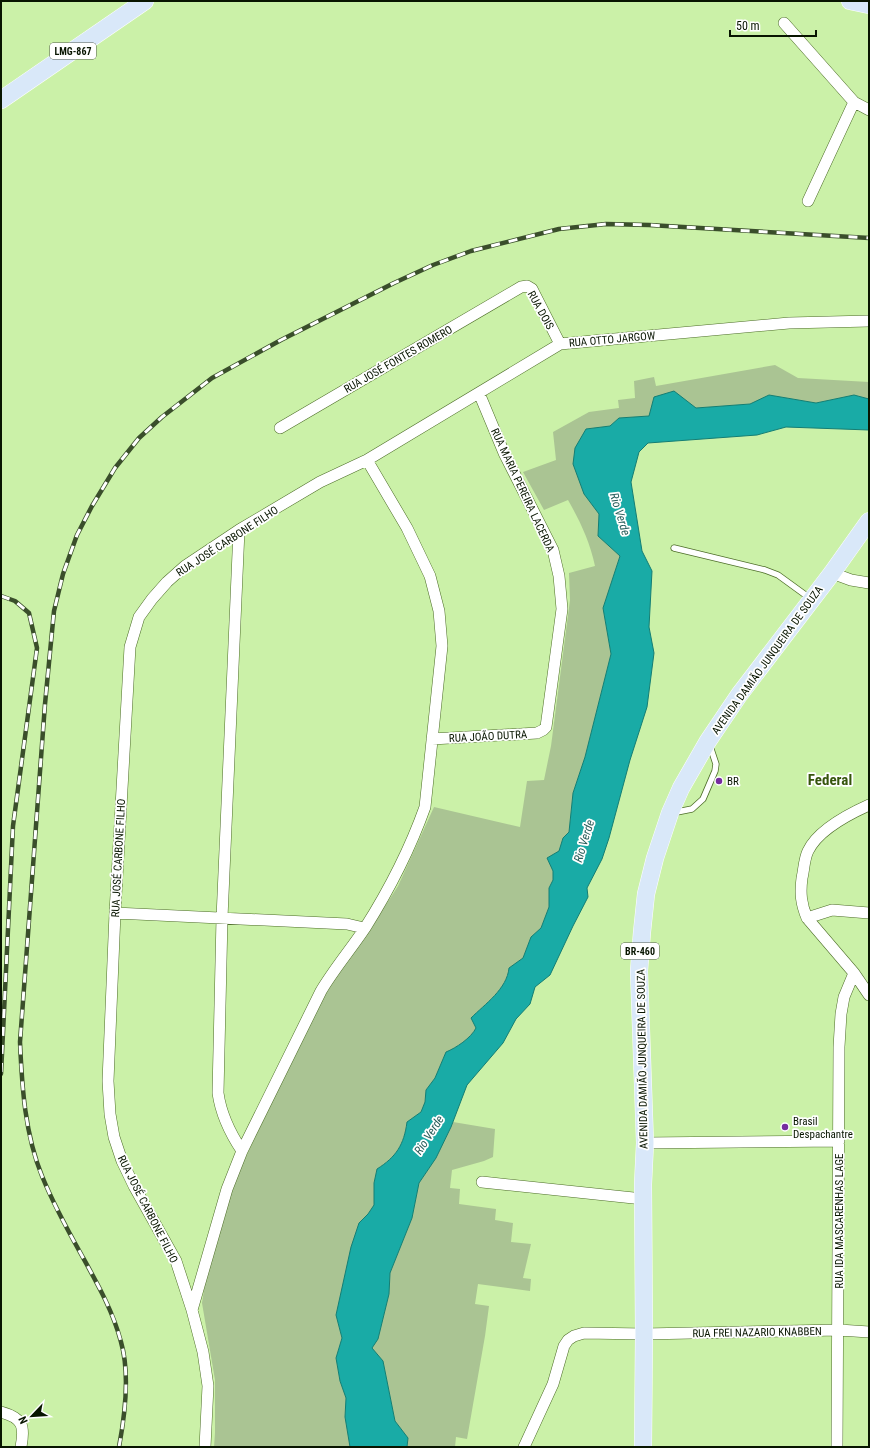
<svg xmlns="http://www.w3.org/2000/svg" width="870" height="1448" font-family="'Roboto Condensed',sans-serif">
	<style>
		.green { fill: #aac493 }
		.water { fill: #19aba6; stroke: #147e74 }
		.lines { fill: none; stroke-linecap: round; stroke-linejoin: round }
		.service-casing { stroke: #4d6d28; stroke-width: 7 }
		.minor-casing { stroke: #4d6d28; stroke-width: 12 }
		.primary-casing { stroke: #fff; stroke-width: 18 }
		.service { stroke: #fff; stroke-width: 5.5 }
		.minor { stroke: #fff; stroke-width: 11 }
		.primary { stroke: #d9e8f9; stroke-width: 17 }
		.rail-casing { stroke: #3a4e2b; stroke-width: 4.5 }
		.rail { stroke: #fff; stroke-width: 3; stroke-dasharray: 9; stroke-linecap: butt }
		.poi-dot { fill: #762c9f; stroke: #fff; stroke-width: 1.5 }
		.labels { text-anchor: middle; stroke-width: 3.5; stroke-linejoin: round; paint-order: stroke }
		.shield { fill: #fff; stroke: #525b4c; stroke-width: 1 }
		.shield-label { font-size: 10px; font-weight: bold; fill: #081500 }
		.street-label { font-size: 11px; fill: #081500; stroke: #fff }
		.poi-label { font-size: 11px; fill: #081500; stroke: #fff; text-anchor: start }
		.water-label { font-size: 12px; font-style: italic; fill: #295e5b; stroke: #fff }
		.district-label { font-size: 15px; font-weight: bold; fill: #36550c; stroke: #fff }
	</style>
	<rect width="100%" height="100%" fill="#cbf1a8"/>
	<path class="green" d="M775 365 798 378 869 382V399L854 395 816 403 769 395 750 404 696 408 649 416 619 418 610 426 587 429 584 494 599 514 598 536 620 556 603 608 611 654 585 757 573 793 569 832 563 838 559 851 547 858 553 871V880L549 888V907L541 928 531 937 523 958 509 968C507 989 485 1004 471 1018L476 1028C471 1038 456 1048 446 1052L435 1078 426 1090 425 1102 421 1112 407 1122C404 1145 396 1157 377 1169L374 1183V1205L368 1214 359 1223 336 1315 342 1338 336 1358 340 1381 346 1398 345 1417 350 1447H214L215 1433V1380L202 1303 205 1283 231 1188 323 996 389 900 398 886 434 807 520 827 527 781 544 780 551 746 570 600 569 573 595 566C590 542 580 521 568 500L544 510 523 472 556 460 553 432 589 412 619 408 618 400 635 398 634 381 654 377 656 386Z
		M453 1122 495 1129 493 1157 484 1161 452 1170 450 1188 460 1189 459 1204 496 1209 495 1220 513 1223 511 1242 531 1244 523 1278 531 1279 530 1291 478 1284 475 1304 489 1306 485 1336 467 1439 456 1437 455 1447H407L408 1438 395 1421 383 1361 372 1348 378 1339 389 1294 390 1273 412 1218 419 1183 436 1158Z"/>
	<path class="water" d="M674 391 696 408 750 404 769 395 816 403 854 395 869 399V430L786 427 757 435 648 443 639 452 631 482 642 551 652 571 649 627 654 653 647 707 630 760 609 838 602 859 587 888 588 897 573 926 550 975 535 987 530 1004 516 1019 503 1043 467 1085 451 1127 436 1158 419 1183 412 1218 390 1273 389 1294 378 1339 372 1348 383 1361 395 1421 408 1438 407 1447H350L345 1417 346 1398 340 1381 336 1358 342 1338 336 1315 351 1247 359 1223 368 1214 374 1205V1183L377 1169C396 1157 404 1145 407 1122L421 1112 425 1102 426 1090 435 1078 446 1052C456 1048 471 1038 476 1028L471 1018C485 1004 507 989 509 968L523 958 531 937 541 928 549 907V888L553 880V871L547 858 559 851 563 838 569 832 573 793 585 757 611 654 603 608 620 556 598 536 599 514 584 494 573 464 575 448 586 429 610 426 619 418 649 416 654 397Z"/>
	<g class="lines">
		<g class="service-casing">
			<path id="service" d="M674 548 765 570 778 575 811 599
				M672 813 692 809 703 799 715 771 716 764 710 746"/>
		</g>
		<g class="minor-casing">
			<path id="minor" d="M784 23 854 102 869 110
				M808 201 854 102
				M280 428 521 287 527 286 532 289 560 344
				M239 530 222 918 218 1093C221 1115 230 1133 242 1151
				M832 573 851 580 869 583
				M432 739 537 733 543 730 546 727 562 609 559 576 553 550 504 453 479 393
				M869 805C849 814 818 830 808 851 804 859 804 870 802 878 800 893 801 904 807 918L854 973 869 995
				M115 913 347 924 364 928
				M807 918 832 910 869 913
				M645 1143 839 1141
				M482 1182 643 1199
				M192 1310 227 1189 242 1151 321 991C334 969 351 949 365 928 389 890 410 849 425 807L442 646 439 611 430 576 407 528 367 460
				M1 1412C23 1418 25 1426 21 1447
				M205 1447 208 1386 203 1352 192 1310 176 1261 134 1186 122 1161 114 1137 110 1114 108 1081 115 913 130 647 139 617 152 599 167 582 185 566 239 530 320 482 367 460 560 344 789 323 869 321
				M524 1447 553 1384 564 1346 568 1340 574 1336 584 1333 644 1334 839 1330 869 1332
				M837 1447 839 1047 841 1014 844 997 854 973"/>
		</g>
		<g class="primary-casing">
			<path id="primary" d="M850 1 869 5
				M1 100 145 1
				M643 1447 644 1334 643 1184 645 1143 639 971 642 932 646 894 655 858 670 813 681 788 708 741 739 695 832 573 869 521"/>
		</g>
		<use href="#service" class="service"/>
		<use href="#minor" class="minor"/>
		<use href="#primary" class="primary"/>
		<g class="rail-casing">
			<path id="rail" d="M1 596 15 601 29 613 37 648 13 826 1 1074
				M119 1447C125 1415 130 1373 121 1342 113 1311 97 1283 81 1254 67 1229 53 1203 42 1176 25 1134 22 1088 20 1042L45 704 54 611 63 574 77 535 92 506 115 468 139 438 162 417 212 378 281 340 394 283 433 265 471 251 559 229 606 224 649 225 869 238"/>
		</g>
		<use href="#rail" class="rail"/>
	</g>
	<g class="poi-dot">
		<circle cx="719" cy="781" r="4"/>
		<circle cx="785" cy="1127" r="4"/>
	</g>
	<g class="labels">
		<g class="shield">
			<rect x="50" y="43" width="46" height="16" rx="3"/>
			<rect x="621" y="943" width="38" height="16" rx="3"/>
		</g>
		<g class="shield-label">
			<text x="73" y="55">LMG-867</text>
			<text x="640" y="955">BR-460</text>
		</g>
		<g class="street-label">
			<text transform="translate(541 310) rotate(61)" y="4">RUA DOIS</text>
			<text transform="translate(612 339) rotate(-5)" y="4">RUA OTTO JARGOW</text>
			<text transform="translate(398 359) rotate(-30)" y="4">RUA JOSÉ FONTES ROMERO</text>
			<text transform="translate(523 490) rotate(65)" y="4">RUA MARIA PEREIRA LACERDA</text>
			<text transform="translate(227 541) rotate(-33)" y="4">RUA JOSÉ CARBONE FILHO</text>
			<text transform="translate(767 660) rotate(-54)" y="4">AVENIDA DAMIÃO JUNQUEIRA DE SOUZA</text>
			<text transform="translate(488 736) rotate(-3)" y="4">RUA JOÃO DUTRA</text>
			<text transform="translate(118 858) rotate(-87)" y="4">RUA JOSÉ CARBONE FILHO</text>
			<text transform="translate(642 1059) rotate(-91)" y="4">AVENIDA DAMIÃO JUNQUEIRA DE SOUZA</text>
			<text transform="translate(148 1209) rotate(63)" y="4">RUA JOSÉ CARBONE FILHO</text>
			<text transform="translate(839 1221) rotate(-90)" y="4">RUA IDA MASCARENHAS LAGE</text>
			<text transform="translate(757 1332) rotate(-1)" y="4">RUA FREI NAZARIO KNABBEN</text>
		</g>
		<g class="poi-label">
			<text x="727" y="785">BR</text>
			<text x="793" y="1125">Brasil<tspan x="793" dy="13">Despachantre</tspan></text>
		</g>
		<g class="water-label">
			<text transform="translate(620 514) rotate(73)" y="4">Rio Verde</text>
			<text transform="translate(584 841) rotate(-73)" y="4">Rio Verde</text>
			<text transform="translate(429 1135) rotate(-57)" y="4">Rio Verde</text>
		</g>
		<g class="district-label">
			<text x="830" y="785">Federal</text>
		</g>
	</g>
	<rect width="870" height="1448" fill="none" stroke="#081500" stroke-width="4"/>
	<g transform="translate(32 1416) rotate(245)" stroke="#ffffff" stroke-width="3" paint-order="stroke">
	<path d="M0-3L7 15L0 10L-7 15Z" fill="#081500"/>
	<text y="-6" font-size="11" font-weight="bold" text-anchor="middle" fill="#081500">N</text>
	</g>
	<path d="M730 30v6h86v-6" fill="none" stroke="#081500" stroke-width="2"/>
	<text x="736" y="30" font-size="12" fill="#081500" stroke="#ffffff" stroke-width="3" paint-order="stroke">50 m</text>
</svg>
